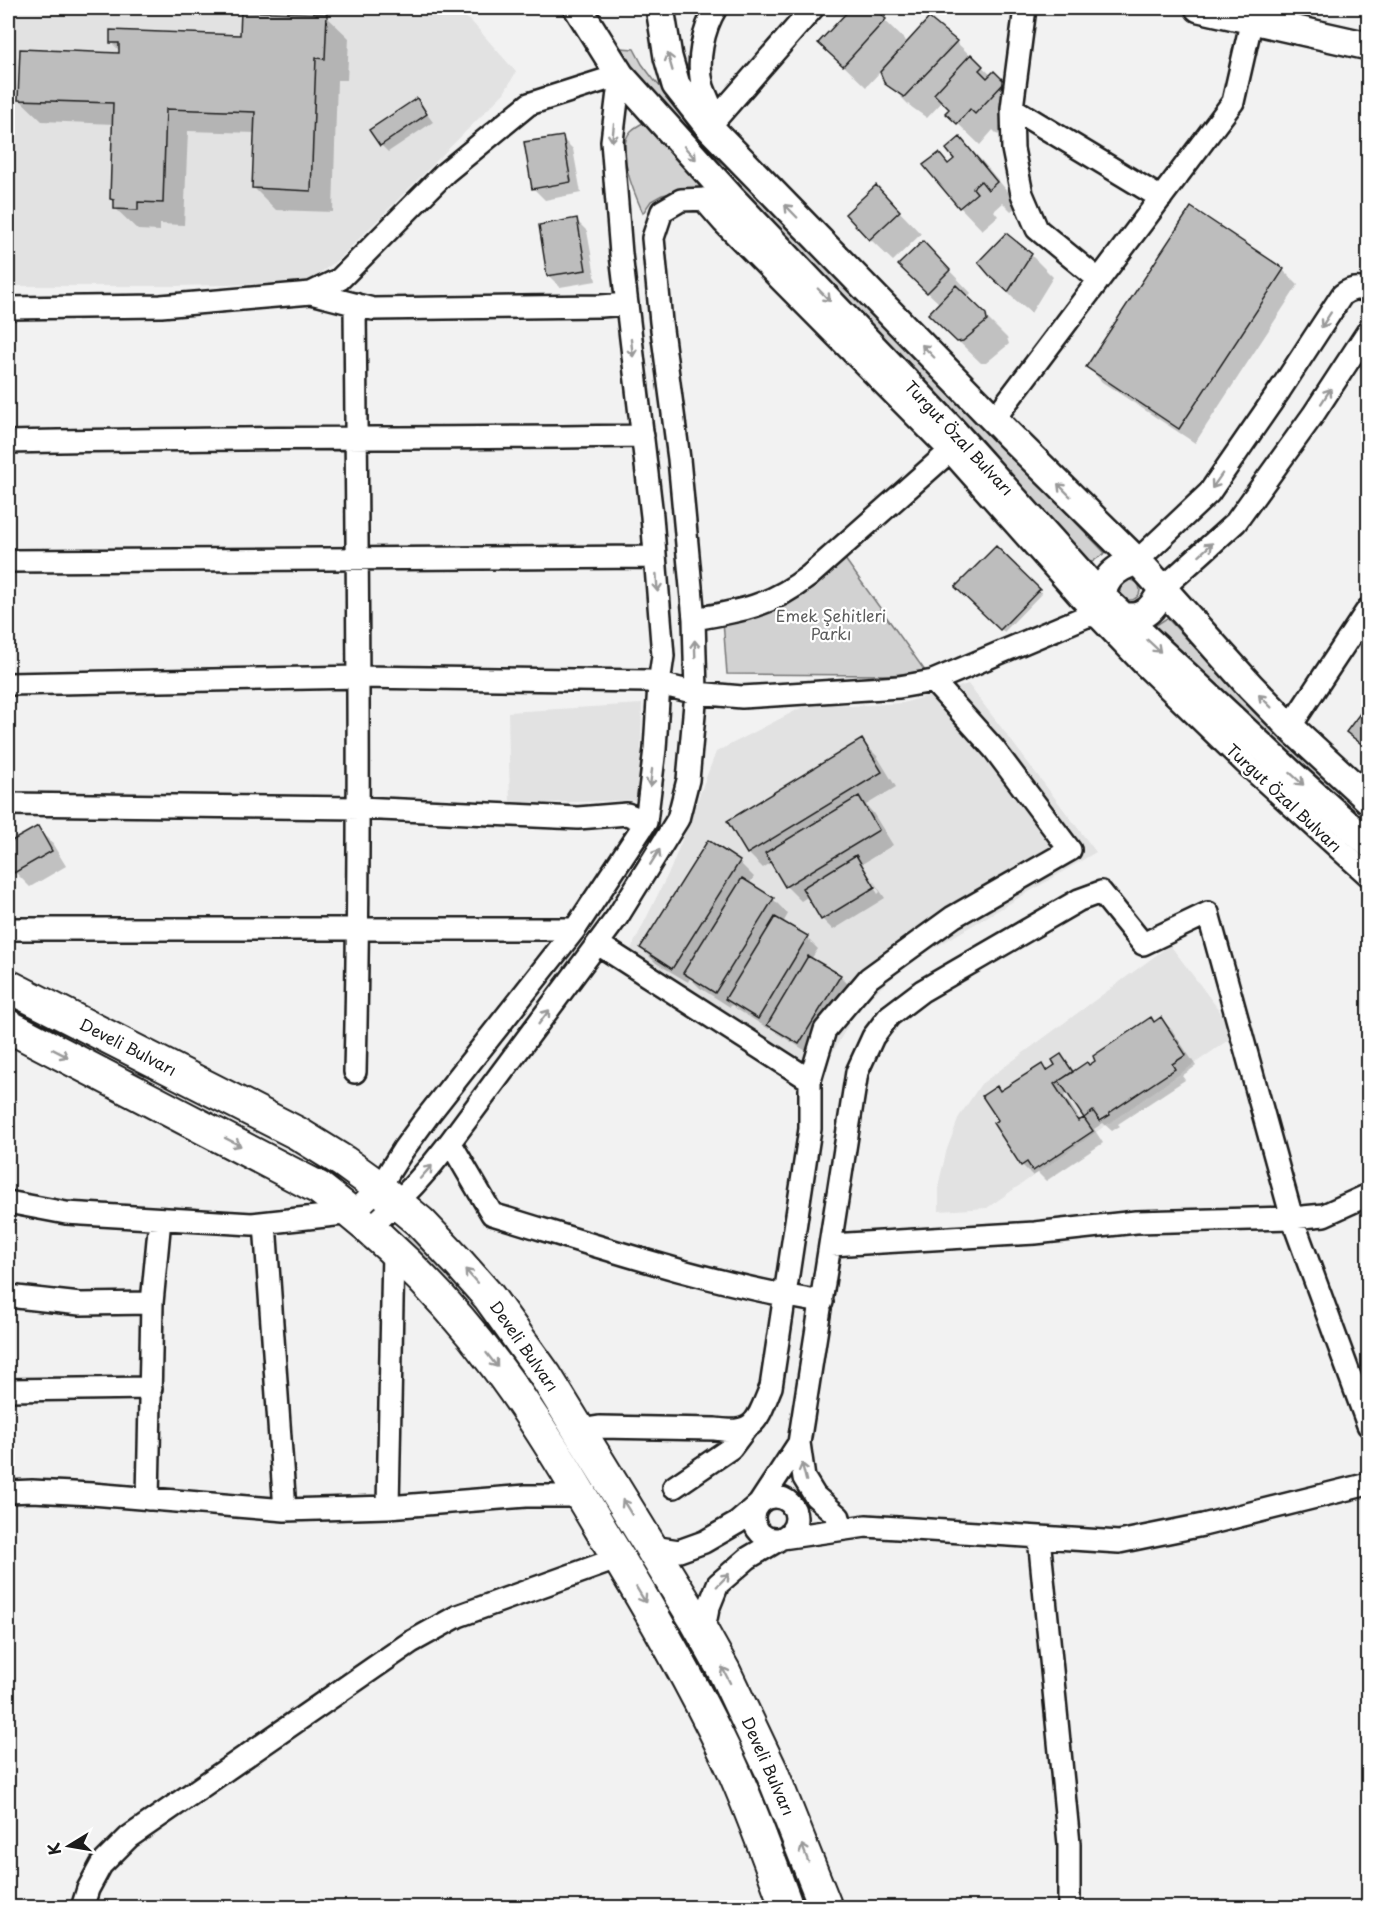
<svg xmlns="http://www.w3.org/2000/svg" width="1376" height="1915" font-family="'Playpen Sans',sans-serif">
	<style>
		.built { fill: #e2e2e2 }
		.green { fill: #d2d2d2; stroke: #777; stroke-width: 1.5 }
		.shadow { fill: #0003; fill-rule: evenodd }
		.building { fill: #bdbdbd; stroke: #1c1c1c; stroke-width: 1.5 }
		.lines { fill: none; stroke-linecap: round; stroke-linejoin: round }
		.minor-casing { stroke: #1c1c1c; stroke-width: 26 }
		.major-casing { stroke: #1c1c1c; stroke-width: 32 }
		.highway-casing { stroke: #1c1c1c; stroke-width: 36 }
		.minor { stroke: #fff; stroke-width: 21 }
		.major { stroke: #fff; stroke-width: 27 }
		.highway { stroke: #fff; stroke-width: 32 }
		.oneway { stroke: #999 }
		.labels { text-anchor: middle; stroke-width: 4.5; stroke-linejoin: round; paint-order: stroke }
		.street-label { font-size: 16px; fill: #1c1c1c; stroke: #fff }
		.park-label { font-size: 16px; fill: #5c5c5c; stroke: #fff }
	</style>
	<rect width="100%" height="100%" fill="#f2f2f2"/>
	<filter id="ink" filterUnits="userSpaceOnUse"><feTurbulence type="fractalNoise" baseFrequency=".0167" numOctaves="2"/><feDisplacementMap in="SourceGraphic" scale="12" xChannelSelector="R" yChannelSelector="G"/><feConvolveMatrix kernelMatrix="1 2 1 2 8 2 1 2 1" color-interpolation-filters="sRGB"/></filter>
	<g filter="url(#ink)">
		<path class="built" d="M127 8H451L471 21 516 72 504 93 338 260 306 283 175 286H8V16Z
			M968 684 1096 852 909 963 858 1008 822 1071 629 953 671 868 716 752 816 700 851 706 903 703Z
			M642 704 640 800 510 804 508 712Z
			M1170 945 1237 1034 987 1208 939 1211V1182L947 1149 959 1117 981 1084Z"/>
		<path class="green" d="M606 47 634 49 642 64 654 80 815 253 946 387 1105 553 1089 564 979 437 920 374 803 258Z
			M643 123 702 187 662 195 651 201 643 213C635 195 614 148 631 131 634 128 639 125 643 123Z
			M840 552 925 671 892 675 727 674 723 621Z
			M1120 590a10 10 0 1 1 20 0a10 10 0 1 1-20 0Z
			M1167 618 1244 699 1368 816V828L1150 629Z
			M8 1001 198 1098 149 1077 111 1063 8 1014Z
			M417 1229 518 1356 715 1679 813 1907H800L757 1793 403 1241Z"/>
		<path class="shadow" d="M853 8H872L908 43 956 42 992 76 1004 83 1026 105 998 135 993 130 980 145 947 113 951 109 943 101 927 118 910 106 887 83 881 71 866 87 820 43Z
			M326 16 349 38 347 80H337L333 212 276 210 254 188 256 133 188 131 184 225 160 224V231L138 230 115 208V203L111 199 114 124 42 121 19 99 121 55V52L111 42 241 36Z
			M416 100 433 122 388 152 381 145Z
			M562 138 573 149 581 193 545 200 534 189Z
			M960 139 982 161 1019 205 1011 211 1003 203 994 211 998 216 982 230 960 207 926 165H949L956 159Z
			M1191 209 1283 270 1298 285 1195 443 1102 382 1088 367Z
			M898 210 921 234 893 261 870 239Z
			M576 220 587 231 596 281 560 287 549 276Z
			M1031 255 1053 277 1031 313 1013 298 990 274Z
			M945 266 971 293 967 298 1007 338 1009 344 986 363H981L930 314 940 304 922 287Z
			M996 548 1042 593 1004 632 958 587Z
			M1367 706 1368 707V752L1348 732Z
			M862 741 877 756 896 787 866 805 873 813 893 845 862 864 885 898 833 930 822 919 809 896 801 901 786 886 772 862 763 868 748 853ZM862 868H865L880 892 878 894Z
			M37 828 52 843 66 866 30 887 15 872 8 858V845Z
			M739 862 754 877 749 884 773 899 788 914 783 923 807 938 818 949 811 959 840 976 851 987 811 1054 780 1035 771 1026 769 1029 738 1010 732 1005 730 1007 700 988 690 978 688 982 656 963 641 948Z
			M1161 1019 1172 1030 1196 1066 1182 1076 1185 1080 1118 1124 1120 1126 1112 1131 1103 1123 1094 1129 1103 1143 1046 1181 1038 1173 1033 1176 1022 1165 995 1123 1000 1120 1001 1093 1042 1066 1048 1072 1057 1065 1061 1056 1075 1072 1089 1067ZM1069 1092 1086 1118 1081 1121 1064 1096Z"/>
		<path class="building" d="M851 8H874L886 19 843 66 818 43Z
			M241 11 327 14 325 59 316 58 311 191 252 188 255 112 166 109 163 203 138 202V210L114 209V200L110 199 113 103 18 100 20 49 119 53V43H110V30L240 35Z
			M929 18 957 41 904 97 885 84 880 72Z
			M971 54 983 66 979 70 987 78 994 71 1005 82 975 114 970 109 957 124 945 113 949 109 934 94Z
			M417 98 427 114 380 146 369 130Z
			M563 136 571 182 532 189 524 142Z
			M960 137 997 182 988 190 981 181 973 188 977 193 959 208 923 165 939 153 948 164 954 159 946 149Z
			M876 185 900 211 869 240 845 214Z
			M1191 207 1284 269 1179 429 1086 367Z
			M577 218 586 270 547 276 539 225Z
			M1006 233 1032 254 1008 292 989 275 978 262Z
			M923 241 950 270 927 293 898 265Z
			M956 285 986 314 987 321 963 341 957 342 928 314Z
			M996 546 1040 589 1000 630 955 587Z
			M1367 704 1368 705V749L1346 732Z
			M862 739 882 772 747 854 727 821Z
			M859 796 879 830 785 887 765 853Z
			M38 826 52 851 14 873 8 861V843Z
			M708 840 740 861 672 969 640 948Z
			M856 855 875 887 821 920 802 888Z
			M742 878 774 898 715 993 683 973Z
			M775 917 808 936 758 1019 725 999Z
			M808 956 841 975 799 1044 767 1025Z
			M1151 1017 1154 1022 1161 1017 1186 1055 1172 1064 1175 1069 1109 1113 1110 1115 1100 1121 1093 1111 1084 1118 1059 1081 1087 1062 1089 1065 1095 1061 1093 1056Z
			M1061 1054 1073 1072 1054 1084 1078 1121 1084 1118 1093 1131 1033 1171 1027 1162 1021 1166 993 1123 998 1120 982 1096 997 1086 1000 1091 1042 1064 1046 1071 1055 1065 1052 1060Z"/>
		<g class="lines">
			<g class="minor-casing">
				<path id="minor" d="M716 8C703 29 696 62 703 87 707 98 712 108 716 118
					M1025 8 1012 108 1013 149 1022 194 1037 229 1099 280
					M1012 108 1161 198
					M709 127 813 8
					M703 199 723 222 950 451 1094 613 1143 664 1245 763 1368 875
					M311 293 373 309 601 306 627 304
					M355 304C357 560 361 816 355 1072
					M8 308 161 306 311 293 340 279 445 173 529 104 620 75 612 141 621 254 652 516 663 656 659 684 655 749 646 822 575 929 427 1117 403 1150 379 1188 353 1213 252 1224 66 1213 8 1202
					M994 419 1233 102 1252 19
					M8 442C219 437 431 439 643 436
					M8 561 655 557
					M1137 561 1209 493 1280 390 1342 295C1351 288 1359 287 1368 292
					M1163 588 1236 522 1313 415 1368 331
					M694 619C741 611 771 606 809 576L950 451
					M8 684 359 677 648 681 696 693 742 697 899 687 933 681 1094 613
					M1290 727 1368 609
					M8 804 359 808 578 818 627 814 646 822
					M8 929H575
					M810 1080 825 1030 869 978 953 917 1070 850 994 749 933 681
					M450 1142 492 1214C601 1247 710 1284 822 1302
					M265 1223 285 1510
					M370 1228C399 1202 426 1174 450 1142L618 916 678 819 688 780 696 693 694 619 679 459 661 322 653 238 662 211 681 200 731 198
					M831 1245 1035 1233 1136 1222 1292 1218 1324 1215 1368 1195
					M8 1296 80 1304 152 1303
					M8 1390 151 1388
					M580 1430 599 1427 715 1429C756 1435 757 1420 771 1387L810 1129V1080L598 944
					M799 1443 857 1072 873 1037 889 1016 922 991 1079 900 1101 892 1143 944 1208 913 1292 1218 1368 1425
					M674 1487 731 1448 746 1428
					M8 1492 32 1491 92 1494 285 1510 388 1507 526 1496H581
					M754 1518a21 21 0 1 1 42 0a21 21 0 1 1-42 0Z
					M148 1499 152 1303 160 1219
					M388 1507 393 1251
					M1039 1537 1069 1844V1908
					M652 1547 679 1551 704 1542 737 1523 759 1504 799 1443 804 1478 815 1496 839 1517
					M703 1634 708 1609 718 1584 748 1558 782 1538 866 1526 1119 1542 1203 1525 1368 1484
					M82 1908 88 1889 101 1865 129 1837 411 1642 458 1616 619 1558"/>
			</g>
			<g class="major-casing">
				<path id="major" d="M578 8 620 75 731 198 949 427 1100 595 1290 773 1368 843
					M660 8 668 57 676 85 709 127 1009 435 1145 569 1250 686 1290 727 1368 799
					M1199 8 1368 46
					M1137 561C1106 570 1104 585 1094 613 1129 618 1147 626 1163 588"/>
			</g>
			<g class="highway-casing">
				<path id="highway" d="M8 986 297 1133 344 1162 373 1183 420 1222 458 1262 489 1297 545 1375 695 1619 724 1671 771 1770 826 1908
					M8 1026 319 1188C387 1239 447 1299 497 1367 536 1419 569 1475 602 1531 647 1604 690 1678 727 1756 750 1805 768 1857 787 1908"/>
			</g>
			<use href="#minor" class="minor"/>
			<use href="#major" class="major"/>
			<use href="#highway" class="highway"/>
		</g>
		<defs><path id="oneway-shaft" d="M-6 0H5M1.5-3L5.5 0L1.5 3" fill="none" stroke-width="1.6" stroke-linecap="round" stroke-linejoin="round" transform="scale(1.5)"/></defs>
		<g class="oneway">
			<use href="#oneway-shaft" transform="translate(670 62) rotate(-106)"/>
			<use href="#oneway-shaft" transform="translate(613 133) rotate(96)"/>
			<use href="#oneway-shaft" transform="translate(690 153) rotate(48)"/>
			<use href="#oneway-shaft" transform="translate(791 211) rotate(-134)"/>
			<use href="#oneway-shaft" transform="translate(824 295) rotate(46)"/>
			<use href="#oneway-shaft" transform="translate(1326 320) rotate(123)"/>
			<use href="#oneway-shaft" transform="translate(632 348) rotate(83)"/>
			<use href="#oneway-shaft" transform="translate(928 351) rotate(-134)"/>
			<use href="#oneway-shaft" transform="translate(1326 396) rotate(-57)"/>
			<use href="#oneway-shaft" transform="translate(1217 481) rotate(125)"/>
			<use href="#oneway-shaft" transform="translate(1064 490) rotate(-135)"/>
			<use href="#oneway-shaft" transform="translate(1206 549) rotate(-42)"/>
			<use href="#oneway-shaft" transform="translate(657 583) rotate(86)"/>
			<use href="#oneway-shaft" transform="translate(1154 646) rotate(43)"/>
			<use href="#oneway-shaft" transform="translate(695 649) rotate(-92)"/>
			<use href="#oneway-shaft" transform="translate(1265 701) rotate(-135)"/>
			<use href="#oneway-shaft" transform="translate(651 778) rotate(97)"/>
			<use href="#oneway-shaft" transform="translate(1297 779) rotate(42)"/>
			<use href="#oneway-shaft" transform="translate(655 857) rotate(-58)"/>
			<use href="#oneway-shaft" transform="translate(544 1017) rotate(-53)"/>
			<use href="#oneway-shaft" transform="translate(60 1053) rotate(27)"/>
			<use href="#oneway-shaft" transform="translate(233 1142) rotate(27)"/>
			<use href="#oneway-shaft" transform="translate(426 1172) rotate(-48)"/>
			<use href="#oneway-shaft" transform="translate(471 1276) rotate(-131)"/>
			<use href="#oneway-shaft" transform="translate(492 1360) rotate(52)"/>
			<use href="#oneway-shaft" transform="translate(804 1472) rotate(-104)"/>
			<use href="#oneway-shaft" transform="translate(627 1507) rotate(-121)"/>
			<use href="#oneway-shaft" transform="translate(723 1580) rotate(-46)"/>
			<use href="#oneway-shaft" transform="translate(641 1595) rotate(59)"/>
			<use href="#oneway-shaft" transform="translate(726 1675) rotate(-117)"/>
			<use href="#oneway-shaft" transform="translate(805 1853) rotate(-111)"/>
		</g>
	</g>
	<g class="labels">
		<g class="street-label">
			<text transform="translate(959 438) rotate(47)" y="6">Turgut Özal Bulvarı</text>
			<text transform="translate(1284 798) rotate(43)" y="6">Turgut Özal Bulvarı</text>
			<text transform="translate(128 1047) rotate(27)" y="6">Develi Bulvarı</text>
			<text transform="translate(524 1346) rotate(55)" y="6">Develi Bulvarı</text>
			<text transform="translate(768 1766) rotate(66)" y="6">Develi Bulvarı</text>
		</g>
		<g class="park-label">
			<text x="831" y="622">Emek Şehitleri<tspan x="831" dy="18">Parkı</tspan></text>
		</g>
	</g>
	<rect width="1376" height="1915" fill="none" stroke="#fff" stroke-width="30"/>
	<rect x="15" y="15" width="1346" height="1885" fill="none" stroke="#1c1c1c" stroke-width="2" filter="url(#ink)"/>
	<g transform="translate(69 1846) rotate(259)" stroke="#ffffff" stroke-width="4.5" paint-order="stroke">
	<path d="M0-4.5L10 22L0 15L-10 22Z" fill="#1c1c1c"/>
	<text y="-9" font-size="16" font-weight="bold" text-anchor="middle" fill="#1c1c1c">K</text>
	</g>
</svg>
